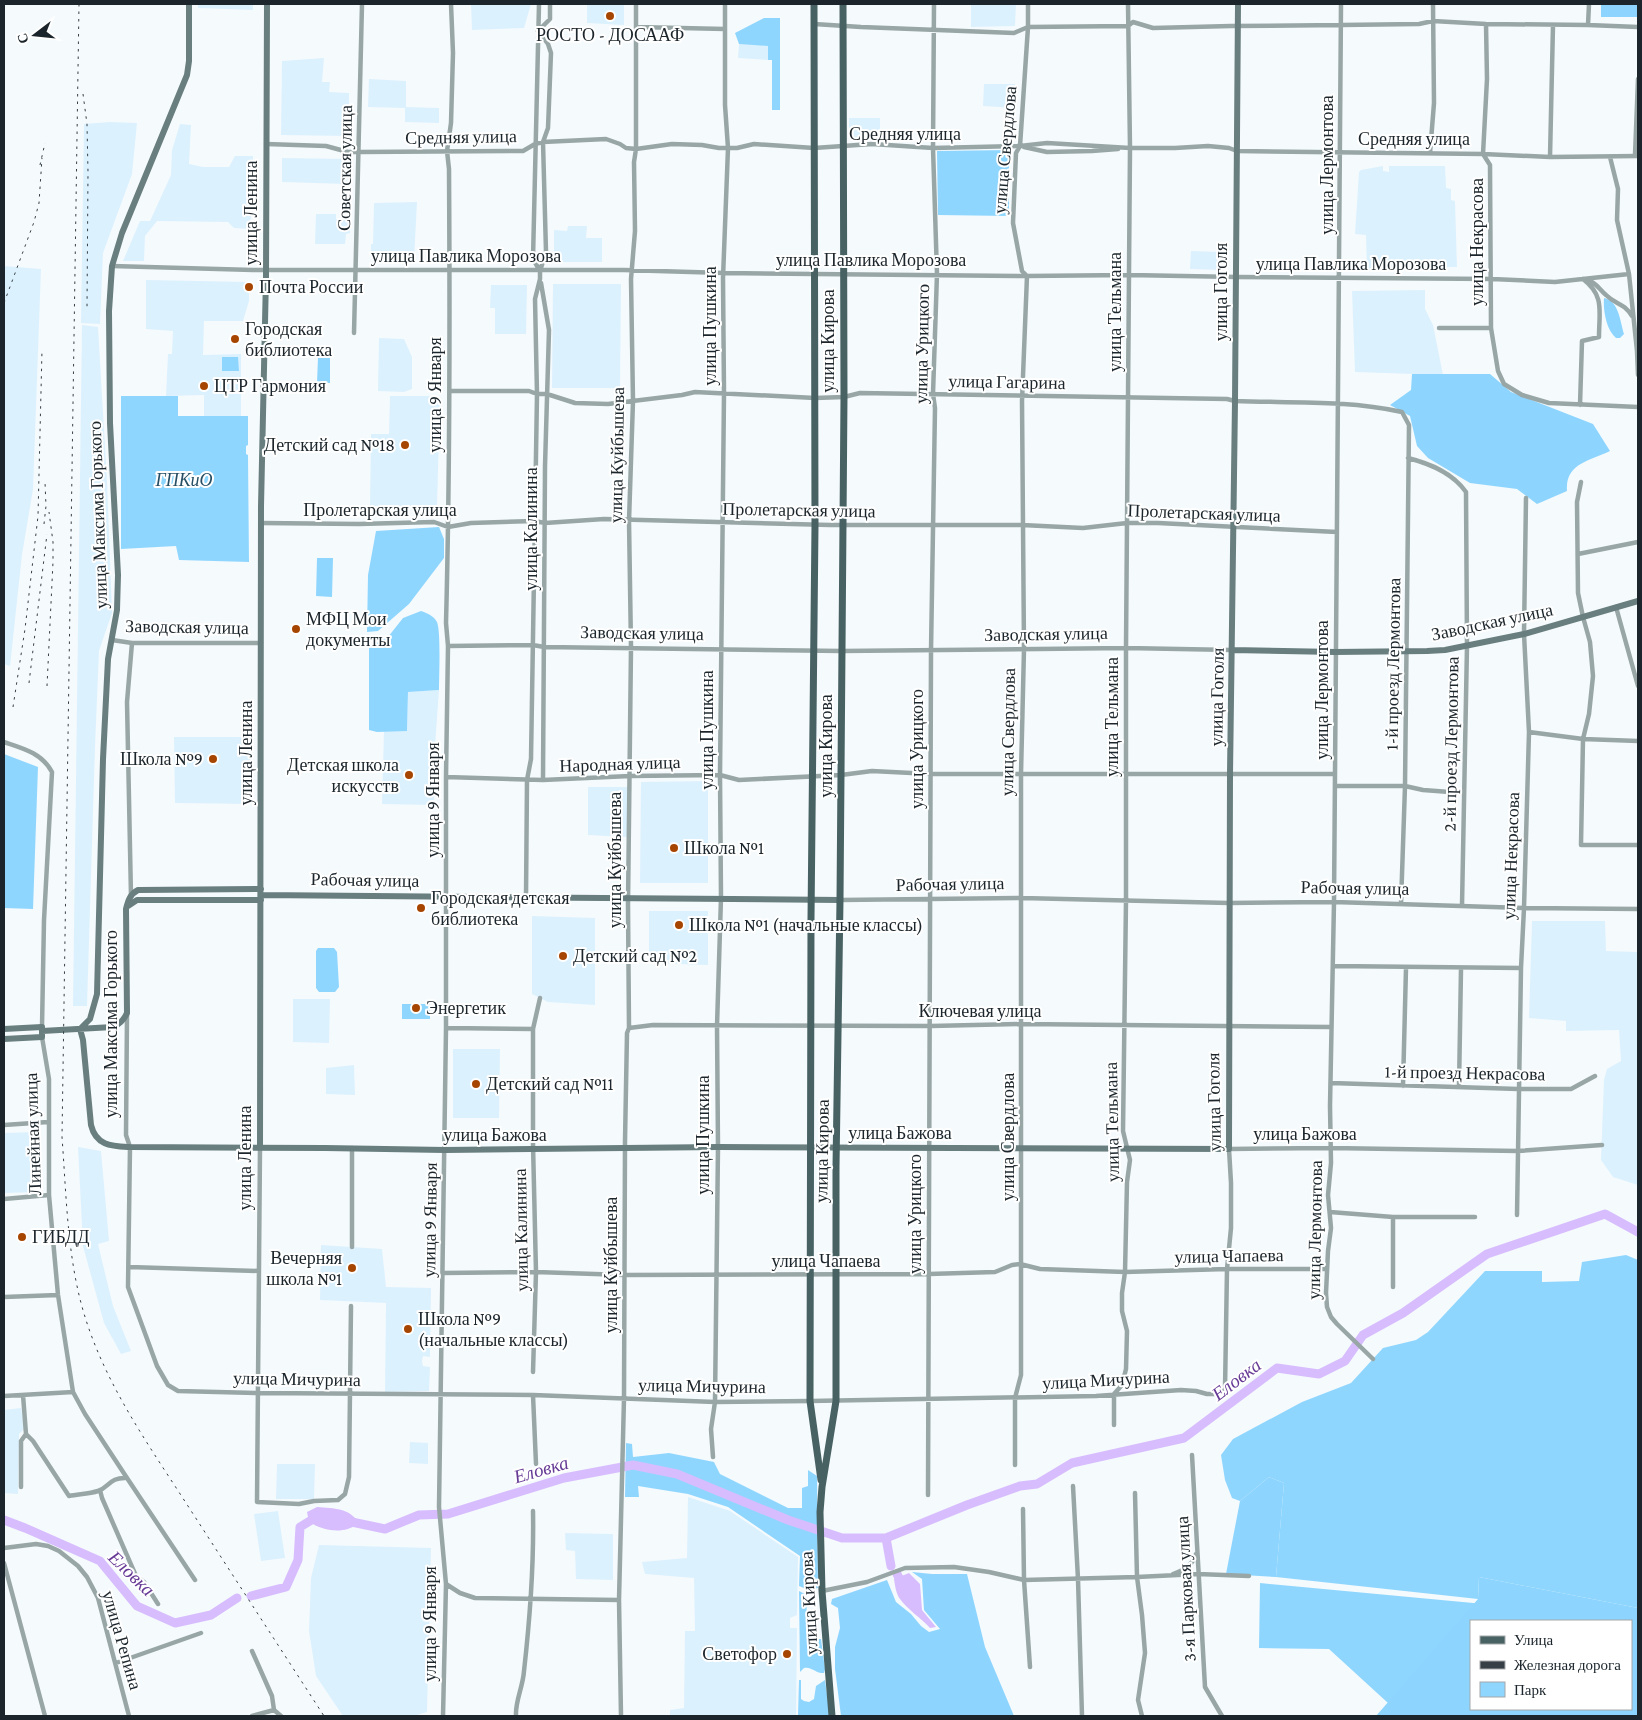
<svg xmlns="http://www.w3.org/2000/svg" width="1642" height="1720" font-family="'Crimson Pro',serif">
	<style>
		.built { fill: #dcf1fe }
		.green { fill: #8fd6ff }
		.forest { fill: #8dd5ff; fill-rule: evenodd }
		.water { fill: #d7bdfd }
		.lines { fill: none; stroke-linecap: round; stroke-linejoin: round }
		.river { stroke: #d7bdfd; stroke-width: 9 }
		.street { stroke: #98a6a6; stroke-width: 4.5 }
		.secondary { stroke: #697e7f; stroke-width: 6 }
		.primary { stroke: #486263; stroke-width: 7 }
		.rail { stroke: #363f45; stroke-width: 1; stroke-dasharray: 2.5 5; stroke-linecap: butt }
		.poi-dot { fill: #a64500; stroke: #fff; stroke-width: 2 }
		.labels { text-anchor: middle; stroke-width: 4; stroke-linejoin: round; paint-order: stroke }
		.poi-label { font-size: 18px; fill: #1b252b; stroke: #fff; text-anchor: start }
		.street-label { font-size: 18px; fill: #1b252b; stroke: #fff }
		.park-label { font-size: 18px; font-style: italic; fill: #264e64; stroke: #fff }
		.water-label { font-size: 19px; font-style: italic; fill: #663a95; stroke: #fff }
	</style>
	<rect width="100%" height="100%" fill="#f5fafd"/>
	<path class="built" d="M198 4H253V10L198 8Z
		M471 4H531L524 28 472 30Z
		M587 4H624V25L587 23Z
		M971 4H1016L1015 26 971 27Z
		M739 44 769 45 768 60 738 58Z
		M324 58 322 82H330L329 92 349 93V136L281 135 282 61Z
		M369 79 406 81V107L439 108V123L405 122V108L368 107Z
		M984 84H1015V108L983 106Z
		M849 118H880V137L869 139H849Z
		M110 122 137 123 132 174 103 253 100 324 81 323 84 124Z
		M180 124 191 125 189 164 203 167H229L235 156H253V215H251L250 229 234 228 228 222 157 221 145 236 144 261H123L140 221H150L171 175 172 150Z
		M282 158 348 159 347 184 282 182Z
		M1383 166V171L1389 172V166H1445L1446 188 1451 189V200L1455 201 1457 267H1425L1424 270H1367L1366 235 1355 234 1359 172 1361 170Z
		M417 202 414 260 394 259V256L392 255H371V244H373L374 203Z
		M316 214H336V219H350V233L346 234 345 244H315Z
		M568 226H587L586 238H602V262H554V230L567 231Z
		M1191 251 1222 252V270L1190 269Z
		M4 266 41 269 33 489 22 555 10 666 4 664Z
		M146 280 249 282V301L243 321H204L203 355 241 354V416H204V395L166 396 168 354H172L173 331 146 329Z
		M553 284H621L620 388H552Z
		M491 285H527L526 334H495V308H490Z
		M1425 290V309L1433 325 1443 375 1355 372 1352 291Z
		M82 325 98 327 107 481 112 613 99 651 95 747 87 1006H73Z
		M379 338 404 339 412 357V389L404 392 378 391Z
		M390 396H436L440 401 437 506H370L371 434H389Z
		M439 690 435 746 434 805 382 804 384 731 407 730 408 692Z
		M174 737H252V804L175 803Z
		M708 781V883H640L641 782Z
		M588 787H627V837L588 835Z
		M649 911H708V965L649 963Z
		M532 916 595 918V1005L548 1002 532 994Z
		M1532 921H1605L1606 951 1638 952V1185L1613 1177 1601 1160 1604 1080 1607 1069 1621 1061 1619 1030 1566 1031V1021L1529 1018Z
		M293 999H330L329 1043 293 1042Z
		M453 1049H500L499 1118H453Z
		M354 1065 355 1095 326 1094V1068Z
		M35 1132 38 1192 4 1193V1133Z
		M78 1147 101 1151 109 1241 98 1244 113 1306 131 1351 121 1354 104 1323 83 1246Z
		M321 1245 382 1249 386 1287 431 1288 430 1357 423 1356 422 1361 423 1366 430 1367 429 1391 385 1392 386 1303 320 1300Z
		M21 1408 24 1429 19 1434 18 1494 4 1493V1410Z
		M410 1442 428 1443V1464L409 1463Z
		M277 1464H315L314 1499H276Z
		M688 1497 730 1511 798 1557 797 1615 790 1618V1628H797L796 1716H670V1710L684 1708 685 1631H695L694 1578 645 1574 642 1562 687 1558Z
		M278 1511 285 1558 261 1561 254 1514Z
		M565 1533 613 1534V1580L576 1579 575 1551 566 1550Z
		M319 1545 431 1548 427 1712 414 1716H343L316 1676 309 1631 311 1578Z"/>
	<path class="green" d="M764 18H780V110H772V60H768V46L739 44 735 33Z
		M1009 150V216L938 215 937 151Z
		M222 357H238L239 371H222Z
		M318 357 330 358V383H317Z
		M121 396H178V416H248V445L246 446V454L248 455 249 562 179 560 176 546 121 549Z
		M439 527 444 539V558L409 604 378 631 367 632 368 575 376 531Z
		M317 558H333L332 597 316 596Z
		M421 611C427 613 434 616 437 622 441 632 439 677 439 690L408 692 407 731 377 732 369 730V647L388 637 403 618Z
		M4 754 38 767 33 909 4 908Z
		M318 948H334L337 952 339 987 335 992H319L316 988V951Z
		M402 1004H430V1019H402Z
		M1626 1255 1638 1260V1608L1479 1577 1478 1599 1276 1577 1284 1483 1269 1477 1240 1501 1232 1498 1225 1480 1221 1455 1233 1439 1302 1402 1351 1383 1383 1348 1416 1340 1428 1332 1485 1271H1542V1282L1579 1281 1582 1262Z
		M626 1443 632 1444 633 1457 669 1453 714 1462 720 1474 788 1508H802V1488L808 1486V1470L817 1476 818 1588 809 1590 799 1586 800 1556 728 1507 688 1494 638 1486 639 1497H625Z
		M1260 1583 1484 1604 1388 1703 1329 1649 1259 1648Z
		M799 1591 807 1595 806 1633 811 1639H821L825 1669 824 1673H821C814 1672 812 1667 804 1668L800 1672Z
		M799 1680H801V1699L804 1701 809 1702 814 1699 816 1686 825 1680 830 1716H798Z"/>
	<path class="forest" d="M1601 4H1638V17H1601Z
		M1604 298C1619 301 1620 321 1624 334L1620 338H1616C1606 330 1603 310 1604 298Z
		M1412 374H1490L1511 392 1593 424 1610 451C1590 461 1565 463 1567 491L1537 504 1517 489 1470 483 1428 458 1417 446 1410 416 1390 405 1411 390Z
		M1269 1477 1284 1483 1276 1577 1226 1574 1240 1501Z
		M912 1572 932 1574H967L985 1647 1014 1716H841L835 1669V1647L840 1628 838 1608 831 1604 832 1599 887 1580 896 1602 911 1614 921 1626 929 1632 940 1629 924 1610 922 1579Z
		M1479 1577 1638 1608V1716H1376L1478 1599ZM1631 1621V1709H1471V1621Z"/>
	<path class="water" d="M317 1507C335 1509 348 1507 359 1523 344 1535 324 1531 309 1522L307 1512Z
		M909 1573 920 1584 922 1610 936 1627 930 1628C921 1618 908 1610 900 1599 896 1594 895 1585 894 1579Z"/>
	<g class="lines">
		<path class="river" d="M4 1520 25 1528 100 1561 137 1606 175 1623 211 1615 237 1598
			M347 1521 385 1529 419 1515 448 1514 564 1478 633 1465 677 1474 788 1520 842 1538H886L967 1505 1020 1486 1037 1484 1072 1463 1184 1438 1277 1368 1319 1374 1345 1361 1363 1335 1403 1313 1487 1254 1605 1214 1638 1232
			M886 1538 891 1566
			M897 1574 899 1578
			M251 1596 286 1587 298 1560 300 1527 318 1516"/>
		<path class="street" d="M1341 4 1334 902 1330 1106 1331 1163 1328 1195 1331 1228 1328 1251 1326 1293 1327 1307 1331 1317 1337 1324 1373 1359
			M814 24 861 27 1014 33 1028 27 1128 26 1133 22 1153 28 1231 26 1341 25 1419 24 1433 21 1486 24 1588 25 1638 27
			M1486 24 1487 79 1483 154 1490 165 1491 328 1498 371 1504 384 1522 395 1549 403 1638 407
			M1588 25 1589 4
			M636 27 725 29
			M266 144 326 146 348 152H360L523 151 535 144 543 142 606 139 620 144 626 148 636 149 672 144 702 145 719 148H737L754 144 814 148 872 144 933 148 1020 146 1047 143 1130 148H1175L1208 146 1229 148 1237 151 1483 154 1550 157 1638 156
			M1024 147 1047 152 1092 151 1118 149
			M1430 153 1434 103 1433 4
			M1635 155 1638 79
			M1550 157 1553 25
			M1610 157 1618 189 1617 220 1629 274 1637 351 1638 375
			M112 266 253 270H624L724 273 1027 276 1129 275 1237 277 1492 279 1555 282 1629 274
			M540 271 546 252 543 142 548 128 551 53 548 44 538 31 550 19V4
			M1587 280C1596 282 1599 289 1606 295 1616 305 1623 302 1632 316
			M541 283 549 330 545 466 543 780
			M1439 328H1491
			M354 333 362 4
			M450 391H529L537 394H547L575 403 608 404 682 395 695 392 815 398 844 397 860 393 1227 399 1235 401C1290 403 1348 400 1402 412L1409 425 1405 786 1401 904
			M1580 405 1582 341 1599 337C1599 311 1605 296 1583 279
			M1408 458C1431 464 1453 473 1466 492L1467 646 1462 906
			M1581 482 1577 502 1578 593 1583 617 1590 642 1593 676 1589 714 1583 739 1581 845H1638
			M261 523 359 524 434 522 448 527 471 523 534 521 545 523 604 519 830 525H1022L1083 528 1127 523H1158L1337 532
			M1578 554 1638 542
			M1616 607 1638 686
			M112 640 132 643H261
			M448 646 533 645 544 647 842 651 1126 648 1232 650
			M1529 732 1583 739 1638 741
			M4 742C22 748 42 753 52 772L44 920 42 1027
			M446 777 543 780 630 776 720 775 739 780 841 775 872 771 931 774H1335
			M1335 786H1405L1423 790 1463 793
			M131 896 127 702 132 643
			M526 897 527 780 531 759 537 394 535 299 540 279V271L533 259 539 4
			M840 900 1022 898 1229 903 1334 902 1524 908 1638 909
			M1333 966 1521 968
			M127 1014 126 1135 130 1147 128 1287 157 1366 168 1385 178 1391 258 1393 533 1395 715 1402 810 1401 1096 1396 1181 1390 1196 1391 1207 1394H1216L1225 1390 1227 1269 1231 1228V1183L1229 1149 1331 1148 1518 1151 1602 1145
			M446 1028 533 1029
			M629 1028 653 1025 931 1026 1022 1024 1331 1027
			M42 1037 49 1079V1195L58 1295 73 1392 85 1414 127 1478 195 1580
			M1331 1083 1518 1089H1571L1595 1076
			M1403 1086 1406 968
			M1459 1087 1461 969
			M4 1125 48 1122
			M260 1147 257 1502 299 1504 314 1501 338 1500 345 1494 349 1477 351 1306
			M4 1199 49 1195
			M1330 1212 1393 1217H1475
			M1517 1215 1521 968 1524 908 1529 732 1524 634 1526 498
			M352 1247V1148
			M129 1267 259 1271
			M443 1273 536 1272 624 1275 929 1274 995 1272 1012 1265 1020 1264 1040 1269 1125 1272 1227 1269H1327
			M1393 1287V1217
			M4 1297 58 1295
			M533 1372 536 1272 533 1144V1029L540 998
			M533 1395 536 1464
			M4 1396 73 1392
			M1114 1425V1394L1122 1385 1126 1369 1127 1331 1122 1311V1293L1125 1272 1127 1182 1130 1160 1123 1131 1126 900V648L1130 148 1128 4
			M26 1434 33 1441 69 1496C79 1494 89 1494 98 1491 110 1487 109 1477 127 1478
			M1192 1455 1205 1687 1222 1716
			M713 1457 711 1429 715 1402 718 1147 717 1026 721 898 720 775 724 393 723 278 728 148 725 105V4
			M1015 1465V1398L1021 1375V774L1024 649 1022 401 1027 276 1022 271 1013 223 1016 153 1020 146 1028 27V4
			M1073 1486 1078 1579 1082 1716
			M21 1487V1441L26 1434 23 1395
			M100 1490 102 1498 136 1576 144 1582 158 1604
			M1135 1493 1137 1577 1142 1615 1145 1653 1138 1700 1142 1716
			M928 1495 931 651 935 408 933 394 937 274 933 148 934 4
			M1023 1509 1024 1580 1030 1667
			M4 1548 36 1544 48 1546 59 1551 78 1566 87 1577 98 1598 129 1716
			M4 1563 45 1716
			M1173 1574C1184 1570 1192 1566 1196 1554
			M446 1584 460 1593 475 1598 619 1600
			M822 1591 867 1582 905 1568 954 1567 989 1572 1024 1580 1137 1577 1198 1574 1249 1576
			M252 1651 272 1696 274 1710 281 1716
			M116 1663 201 1633
			M252 1716 274 1710
			M443 1716 446 1584 439 1507 446 1028V777L448 646 446 623C450 471 450 320 449 169L447 151 451 123 453 53 451 4
			M516 1716C515 1701 523 1687 524 1671 530 1618 534 1564 533 1511
			M621 1716 619 1600 624 1398 625 1141 627 1033 629 1028 628 905 631 647 629 521 633 401 631 279 635 231 634 162 636 149V4"/>
		<path class="secondary" d="M189 4V61L187 75 122 233 112 266 109 311 110 423 118 575 117 610 108 659 103 759 97 994 90 1019 80 1029 83 1040 91 1125C96 1146 112 1146 130 1147L325 1148 445 1150 718 1147 1229 1149 1230 774 1235 401 1238 4
			M1232 650 1335 652 1427 651 1445 650 1524 634 1638 601
			M261 895 840 900
			M128 906 137 900H261
			M4 1029 42 1027V1037L4 1039
			M42 1031 113 1027C120 1024 124 1020 127 1013L126 909C128 901 130 894 138 890L261 889
			M260 1147 261 506 266 277 267 4"/>
		<path class="primary" d="M814 4 815 525 811 919 810 1401 821 1480
			M832 1716 822 1591 820 1512 822 1487 836 1401V1167L840 900 844 397 843 4"/>
		<path class="rail" d="M79 4 62 1137C66 1190 67 1247 80 1299 99 1375 144 1438 186 1503 232 1574 278 1645 324 1716
			M83 94 87 124 88 172 87 308
			M40 165 45 143
			M4 303 34 222 39 203 42 158
			M44 524 46 506 45 482
			M29 683 47 534
			M47 686 53 562V542L49 512
			M13 707 25 629 38 516 42 350"/>
	</g>
	<g class="poi-dot">
		<circle cx="610" cy="16" r="5"/>
		<circle cx="249" cy="287" r="5"/>
		<circle cx="235" cy="339" r="5"/>
		<circle cx="204" cy="386" r="5"/>
		<circle cx="405" cy="445" r="5"/>
		<circle cx="296" cy="629" r="5"/>
		<circle cx="213" cy="759" r="5"/>
		<circle cx="409" cy="775" r="5"/>
		<circle cx="674" cy="848" r="5"/>
		<circle cx="421" cy="908" r="5"/>
		<circle cx="679" cy="925" r="5"/>
		<circle cx="563" cy="956" r="5"/>
		<circle cx="416" cy="1008" r="5"/>
		<circle cx="476" cy="1084" r="5"/>
		<circle cx="22" cy="1237" r="5"/>
		<circle cx="352" cy="1268" r="5"/>
		<circle cx="408" cy="1329" r="5"/>
		<circle cx="787" cy="1654" r="5"/>
	</g>
	<g class="labels">
		<g class="poi-label">
			<text x="610" y="41" text-anchor="middle">РОСТО - ДОСААФ</text>
			<text x="259" y="293">Почта России</text>
			<text x="245" y="335">Городская<tspan x="245" dy="21">библиотека</tspan></text>
			<text x="214" y="392">ЦТР Гармония</text>
			<text x="395" y="451" text-anchor="end">Детский сад №18</text>
			<text x="306" y="625">МФЦ Мои<tspan x="306" dy="21">документы</tspan></text>
			<text x="203" y="765" text-anchor="end">Школа №9</text>
			<text x="399" y="771" text-anchor="end">Детская школа<tspan x="399" dy="21">искусств</tspan></text>
			<text x="684" y="854">Школа №1</text>
			<text x="431" y="904">Городская детская<tspan x="431" dy="21">библиотека</tspan></text>
			<text x="689" y="931">Школа №1 (начальные классы)</text>
			<text x="573" y="962">Детский сад №2</text>
			<text x="426" y="1014">Энергетик</text>
			<text x="486" y="1090">Детский сад №11</text>
			<text x="32" y="1243">ГИБДД</text>
			<text x="342" y="1264" text-anchor="end">Вечерняя<tspan x="342" dy="21">школа №1</tspan></text>
			<text x="418" y="1325">Школа №9<tspan x="418" dy="21">(начальные классы)</tspan></text>
			<text x="777" y="1660" text-anchor="end">Светофор</text>
		</g>
		<g class="street-label">
			<text x="905" y="140">Средняя улица</text>
			<text transform="translate(461 137) rotate(-1)" y="6">Средняя улица</text>
			<text x="1414" y="145">Средняя улица</text>
			<text transform="translate(1005 150) rotate(-85)" y="6">улица Свердлова</text>
			<text transform="translate(1327 165) rotate(-90)" y="6">улица Лермонтова</text>
			<text transform="translate(345 168) rotate(-89)" y="6">Советская улица</text>
			<text transform="translate(251 213) rotate(-90)" y="6">улица Ленина</text>
			<text transform="translate(1477 242) rotate(-90)" y="6">улица Некрасова</text>
			<text x="466" y="262">улица Павлика Морозова</text>
			<text x="871" y="266">улица Павлика Морозова</text>
			<text x="1351" y="270">улица Павлика Морозова</text>
			<text transform="translate(1221 292) rotate(-90)" y="6">улица Гоголя</text>
			<text transform="translate(1115 312) rotate(-90)" y="6">улица Тельмана</text>
			<text transform="translate(710 326) rotate(-90)" y="6">улица Пушкина</text>
			<text transform="translate(828 341) rotate(-90)" y="6">улица Кирова</text>
			<text transform="translate(922 344) rotate(-89)" y="6">улица Урицкого</text>
			<text transform="translate(1007 382) rotate(1)" y="6">улица Гагарина</text>
			<text transform="translate(435 395) rotate(-90)" y="6">улица 9 Января</text>
			<text transform="translate(617 455) rotate(-89)" y="6">улица Куйбышева</text>
			<text x="380" y="516">Пролетарская улица</text>
			<text transform="translate(799 510) rotate(1)" y="6">Пролетарская улица</text>
			<text transform="translate(1204 513) rotate(2)" y="6">Пролетарская улица</text>
			<text transform="translate(98 515) rotate(-92)" y="6">улица Максима Горького</text>
			<text transform="translate(531 529) rotate(-90)" y="6">улица Калинина</text>
			<text transform="translate(1492 622) rotate(-12)" y="6">Заводская улица</text>
			<text transform="translate(187 627) rotate(1)" y="6">Заводская улица</text>
			<text transform="translate(642 633) rotate(1)" y="6">Заводская улица</text>
			<text transform="translate(1046 634) rotate(-1)" y="6">Заводская улица</text>
			<text transform="translate(1393 664) rotate(-89)" y="6">1-й проезд Лермонтова</text>
			<text transform="translate(1322 690) rotate(-90)" y="6">улица Лермонтова</text>
			<text transform="translate(1217 697) rotate(-89)" y="6">улица Гоголя</text>
			<text transform="translate(1112 717) rotate(-90)" y="6">улица Тельмана</text>
			<text transform="translate(707 730) rotate(-90)" y="6">улица Пушкина</text>
			<text transform="translate(1008 732) rotate(-89)" y="6">улица Свердлова</text>
			<text transform="translate(1451 744) rotate(-89)" y="6">2-й проезд Лермонтова</text>
			<text transform="translate(826 746) rotate(-90)" y="6">улица Кирова</text>
			<text transform="translate(917 749) rotate(-90)" y="6">улица Урицкого</text>
			<text transform="translate(246 753) rotate(-90)" y="6">улица Ленина</text>
			<text transform="translate(620 764) rotate(-2)" y="6">Народная улица</text>
			<text transform="translate(433 800) rotate(-90)" y="6">улица 9 Января</text>
			<text transform="translate(1511 856) rotate(-88)" y="6">улица Некрасова</text>
			<text transform="translate(615 860) rotate(-90)" y="6">улица Куйбышева</text>
			<text transform="translate(365 880) rotate(1)" y="6">Рабочая улица</text>
			<text transform="translate(950 884) rotate(-1)" y="6">Рабочая улица</text>
			<text transform="translate(1355 888) rotate(1)" y="6">Рабочая улица</text>
			<text x="980" y="1017">Ключевая улица</text>
			<text transform="translate(111 1024) rotate(-90)" y="6">улица Максима Горького</text>
			<text transform="translate(1465 1073) rotate(1)" y="6">1-й проезд Некрасова</text>
			<text transform="translate(1214 1102) rotate(-91)" y="6">улица Гоголя</text>
			<text transform="translate(1112 1122) rotate(-91)" y="6">улица Тельмана</text>
			<text x="900" y="1139">улица Бажова</text>
			<text transform="translate(33 1134) rotate(-92)" y="6">Линейная улица</text>
			<text x="1305" y="1140">улица Бажова</text>
			<text x="495" y="1141">улица Бажова</text>
			<text transform="translate(703 1135) rotate(-90)" y="6">улица Пушкина</text>
			<text transform="translate(1008 1137) rotate(-90)" y="6">улица Свердлова</text>
			<text transform="translate(822 1151) rotate(-89)" y="6">улица Кирова</text>
			<text transform="translate(245 1158) rotate(-90)" y="6">улица Ленина</text>
			<text transform="translate(915 1214) rotate(-90)" y="6">улица Урицкого</text>
			<text transform="translate(430 1220) rotate(-89)" y="6">улица 9 Января</text>
			<text transform="translate(521 1230) rotate(-91)" y="6">улица Калинина</text>
			<text transform="translate(1315 1230) rotate(-89)" y="6">улица Лермонтова</text>
			<text transform="translate(1229 1256) rotate(-1)" y="6">улица Чапаева</text>
			<text x="826" y="1267">улица Чапаева</text>
			<text transform="translate(611 1265) rotate(-90)" y="6">улица Куйбышева</text>
			<text transform="translate(297 1379) rotate(1)" y="6">улица Мичурина</text>
			<text transform="translate(1106 1380) rotate(-3)" y="6">улица Мичурина</text>
			<text transform="translate(702 1386) rotate(1)" y="6">улица Мичурина</text>
			<text transform="translate(1186 1589) rotate(-93)" y="6">3-я Парковая улица</text>
			<text transform="translate(809 1603) rotate(-93)" y="6">улица Кирова</text>
			<text transform="translate(430 1624) rotate(-90)" y="6">улица 9 Января</text>
			<text transform="translate(122 1640) rotate(74)" y="6">улица Репина</text>
		</g>
		<g class="park-label">
			<text x="184" y="486">ГПКиО</text>
		</g>
		<g class="water-label">
			<text transform="translate(1236 1379) rotate(-37)" y="7">Еловка</text>
			<text transform="translate(541 1469) rotate(-16)" y="7">Еловка</text>
			<text transform="translate(132 1573) rotate(44)" y="7">Еловка</text>
		</g>
	</g>
	<rect width="1642" height="1720" fill="none" stroke="#1b252b" stroke-width="10"/>
	<rect x="1470" y="1620" width="162" height="90" fill="#ffffff" stroke="#a4a8aa"/>
	<rect x="1480" y="1636" width="25" height="8" fill="#486263" stroke="#a4a8aa"/>
	<text x="1514" y="1645" font-size="15" fill="#1b252b">Улица</text>
	<rect x="1480" y="1661" width="25" height="8" fill="#363f45" stroke="#a4a8aa"/>
	<text x="1514" y="1670" font-size="15" fill="#1b252b">Железная дорога</text>
	<rect x="1480" y="1682" width="25" height="15" fill="#8fd6ff" stroke="#a4a8aa"/>
	<text x="1514" y="1695" font-size="15" fill="#1b252b">Парк</text>
	<g transform="translate(35 35) rotate(254)" stroke="#ffffff" stroke-width="4" paint-order="stroke">
	<path d="M0-4L9 19L0 12L-9 19Z" fill="#1b252b"/>
	<text y="-8" font-size="14" font-weight="bold" text-anchor="middle" fill="#1b252b">С</text>
	</g>
</svg>
